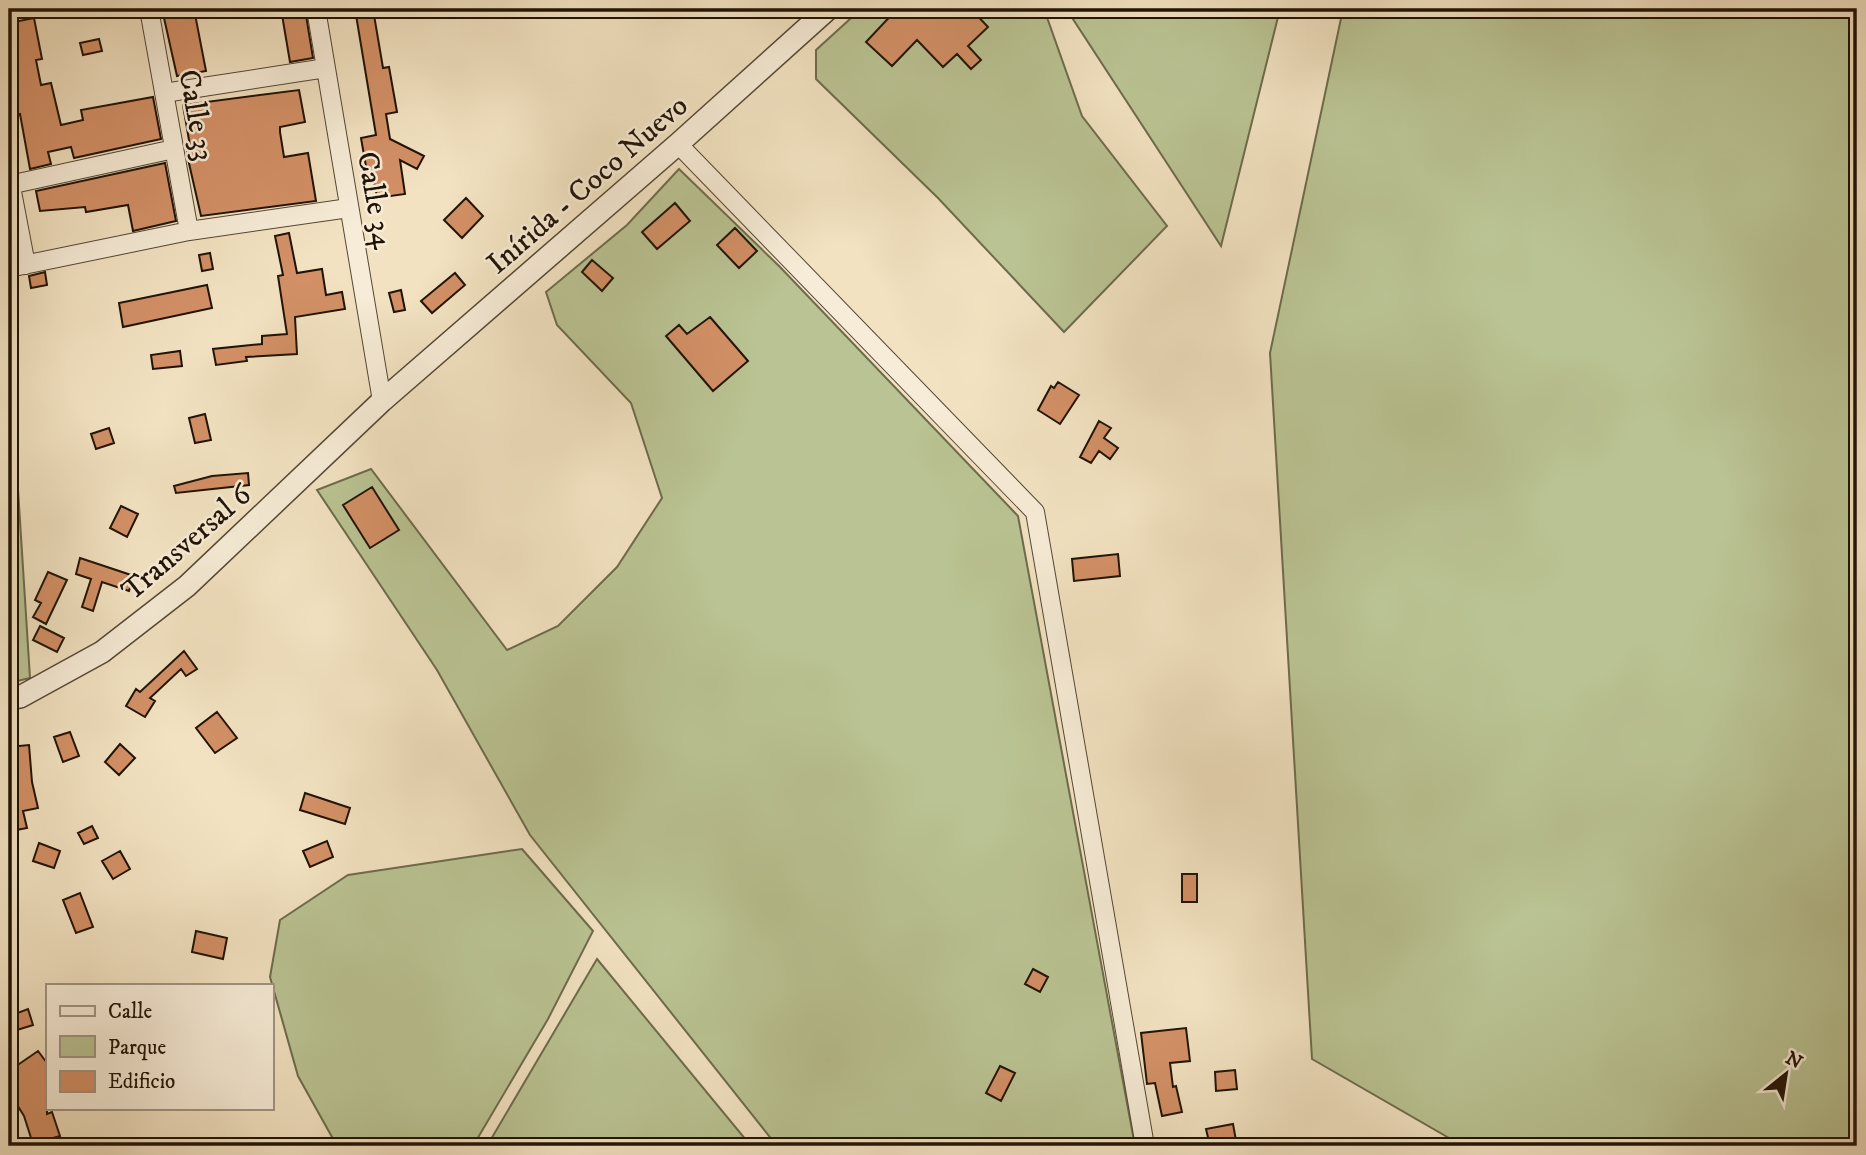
<svg xmlns="http://www.w3.org/2000/svg" width="1866" height="1155" font-family="'IM FELL DW Pica',serif">
	<style>
		.green { fill: #bac393; stroke: #6d6b4c; stroke-width: 2 }
		.building { fill: #d39066; stroke: #201306; stroke-width: 2 }
		.lines { fill: none; stroke-linecap: round; stroke-linejoin: round }
		.minor-casing { stroke: #544735; stroke-width: 20 }
		.tertiary-casing { stroke: #544735; stroke-width: 24 }
		.minor { stroke: #f7ecd7; stroke-width: 18 }
		.tertiary { stroke: #f7ecd7; stroke-width: 21 }
		.labels { text-anchor: middle; stroke-width: 5; stroke-linejoin: round; paint-order: stroke }
		.street-label { font-size: 30px; fill: #201306; stroke: #f7ecd7 }
	</style>
	<rect width="100%" height="100%" fill="#f2e2c1"/>
	<filter id="stains"><feTurbulence type="fractalNoise" baseFrequency=".00286" numOctaves="4"/><feColorMatrix values="0 0 0 0 .2 0 0 0 0 .09 0 0 0 0 .02 0 0 0 .5 -.17"/></filter>
	<radialGradient id="worn" r=".72"><stop offset=".6" stop-color="#630" stop-opacity="0"/><stop offset="1" stop-color="#630" stop-opacity=".3"/></radialGradient>
	<path class="green" d="M861 9H1044L1082 116 1167 226 1064 332 938 198 816 79V50Z
		M1072 9H1280L1221 246 1069 13Z
		M1343 9H1857V1146H1463L1312 1059 1270 353Z
		M679 169 780 267 1018 516 1135 1146H777L530 835 437 670 317 490 371 469 507 650 558 626 617 567 662 498 631 403 557 325 546 292 627 225Z
		M12 395 30 678 9 683V396Z
		M522 849 593 931 548 1019 473 1146H337L298 1076 270 977 280 920 348 875Z
		M597 959 751 1146H487Z"/>
	<path class="building" d="M162 9H194L206 71 177 76Z
		M281 9H305L313 58 290 62Z
		M355 9H373L383 68 389 67 397 112 386 114 390 139 424 156 417 169 400 160 405 194 377 198 373 177 368 178 361 138 376 135Z
		M897 9H971L988 27 968 46 981 60 971 69 957 54 943 67 917 40 892 66 866 42Z
		M34 18 42 59 36 60 41 85 51 83 61 125 83 120 81 110 153 97 161 139 74 158 71 147 48 152 51 164 30 169 20 114 12 116 9 103V92L15 91 9 65V23Z
		M99 39 102 51 83 55 80 43Z
		M299 90 305 122 280 127V132L284 157 308 153 316 201 201 216 188 159 187 147 190 146 183 105Z
		M165 163 176 221 133 231 128 205 86 212 85 207 40 211 36 191Z
		M466 198 483 216 462 238 444 220Z
		M675 203 690 221 657 249 642 232Z
		M735 228 757 251 739 268 717 245Z
		M289 233 297 273 322 269 326 295 342 292 345 309 295 317 297 354 246 357 247 361 216 365 213 349 262 344V336L287 334 278 276 283 275 275 236Z
		M210 253 213 269 202 271 199 255Z
		M592 260 613 278 602 291 582 272Z
		M45 272 47 285 31 288 29 276Z
		M455 273 465 285 432 313 421 301Z
		M207 285 212 308 123 327 119 303Z
		M401 290 405 310 394 312 389 293Z
		M710 317 748 361 713 391 666 336 679 325 687 334Z
		M180 351 182 366 153 369 151 355Z
		M1058 382 1079 395 1060 424 1038 410 1051 386 1054 388Z
		M205 414 211 440 195 443 189 418Z
		M1099 421 1111 428 1104 438 1118 448 1110 459 1099 451 1091 463 1080 457Z
		M109 428 114 443 96 449 91 434Z
		M248 473 249 485 176 493 174 486 212 476Z
		M372 487 399 530 370 548 343 505Z
		M121 506 138 514 127 537 110 528Z
		M1118 554 1120 576 1074 581 1072 559Z
		M80 558 134 576 129 591 102 582 93 611 82 607 91 579 76 574Z
		M48 572 67 580 46 624 33 617 41 603 35 600Z
		M40 626 64 638 57 652 33 640Z
		M184 651 197 669 186 676 181 669 150 698 155 701 145 717 126 706 136 689 140 692Z
		M217 712 237 738 215 753 196 728Z
		M70 732 79 756 63 762 54 737Z
		M120 744 135 758 119 775 105 762Z
		M29 745 32 782 38 808 23 811 27 828 11 831 9 747Z
		M305 793 350 808 345 824 300 810Z
		M92 826 98 838 84 844 78 833Z
		M327 841 333 857 310 867 303 851Z
		M39 843 60 851 54 868 33 861Z
		M120 851 130 869 113 879 102 861Z
		M1182 874H1197V902H1182Z
		M80 893 93 927 76 933 63 900Z
		M196 931 227 938 223 959 192 952Z
		M1033 969 1048 977 1040 992 1025 984Z
		M28 1009 33 1025 17 1030 12 1015Z
		M1186 1028 1190 1061 1170 1063 1173 1087 1176 1086 1182 1112 1162 1116 1155 1083 1147 1084 1141 1033Z
		M38 1051 47 1063V1114L52 1112 60 1136 33 1144 24 1116 9 1092V1071Z
		M1000 1066 1015 1073 1001 1101 986 1093Z
		M1235 1070 1237 1089 1216 1091 1215 1072Z
		M1233 1124 1237 1146H1210L1206 1129Z"/>
	<g class="lines">
		<g class="minor-casing">
			<path id="minor" d="M149 9 189 231
				M316 9 382 401
				M164 93 326 68
				M678 144 1035 512 1145 1146
				M9 176 26 265
				M9 185 174 149
				M9 268 189 231 349 208
				M9 1139 11 1146"/>
		</g>
		<g class="tertiary-casing">
			<path id="tertiary" d="M9 699 20 697 102 652 187 586 382 401 678 144 828 9"/>
		</g>
		<use href="#minor" class="minor"/>
		<use href="#tertiary" class="tertiary"/>
	</g>
	<g class="labels">
		<g class="street-label">
			<text transform="translate(197 115) rotate(80)" y="10">Calle 33</text>
			<text transform="translate(587 184) rotate(-41)" y="10">Inírida - Coco Nuevo</text>
			<text transform="translate(376 200) rotate(80)" y="10">Calle 34</text>
			<text transform="translate(186 542) rotate(-41)" y="10">Transversal 6</text>
		</g>
	</g>
	<rect width="1866" height="1155" fill="none" stroke="#f2e2c1" stroke-width="35"/>
	<rect x="10" y="10" width="1845" height="1134" fill="none" stroke="#201306" stroke-width="3.5"/>
	<rect x="18" y="18" width="1831" height="1120" fill="none" stroke="#201306" stroke-width="2"/>
	<rect x="46" y="984" width="228" height="126" fill="#f7ecd7" stroke="#a19583" stroke-width="2"/>
	<rect x="60" y="1006" width="35" height="10" fill="#f7ecd7" stroke="#a19583" stroke-width="2"/>
	<text x="108" y="1018" font-size="21" fill="#201306">Calle</text>
	<rect x="60" y="1036" width="35" height="21" fill="#bac393" stroke="#a19583" stroke-width="2"/>
	<text x="108" y="1054" font-size="21" fill="#201306">Parque</text>
	<rect x="60" y="1071" width="35" height="21" fill="#d39066" stroke="#a19583" stroke-width="2"/>
	<text x="108" y="1088" font-size="21" fill="#201306">Edificio</text>
	<g transform="translate(1786 1074) rotate(30)" stroke="#f7ecd7" stroke-width="5" paint-order="stroke">
	<path d="M0-5L12 26L0 18L-12 26Z" fill="#201306"/>
	<text y="-10" font-size="19" font-weight="bold" text-anchor="middle" fill="#201306">N</text>
	</g>
	<rect width="100%" height="100%" filter="url(#stains)"/>
	<rect width="100%" height="100%" fill="url(#worn)"/>
</svg>
